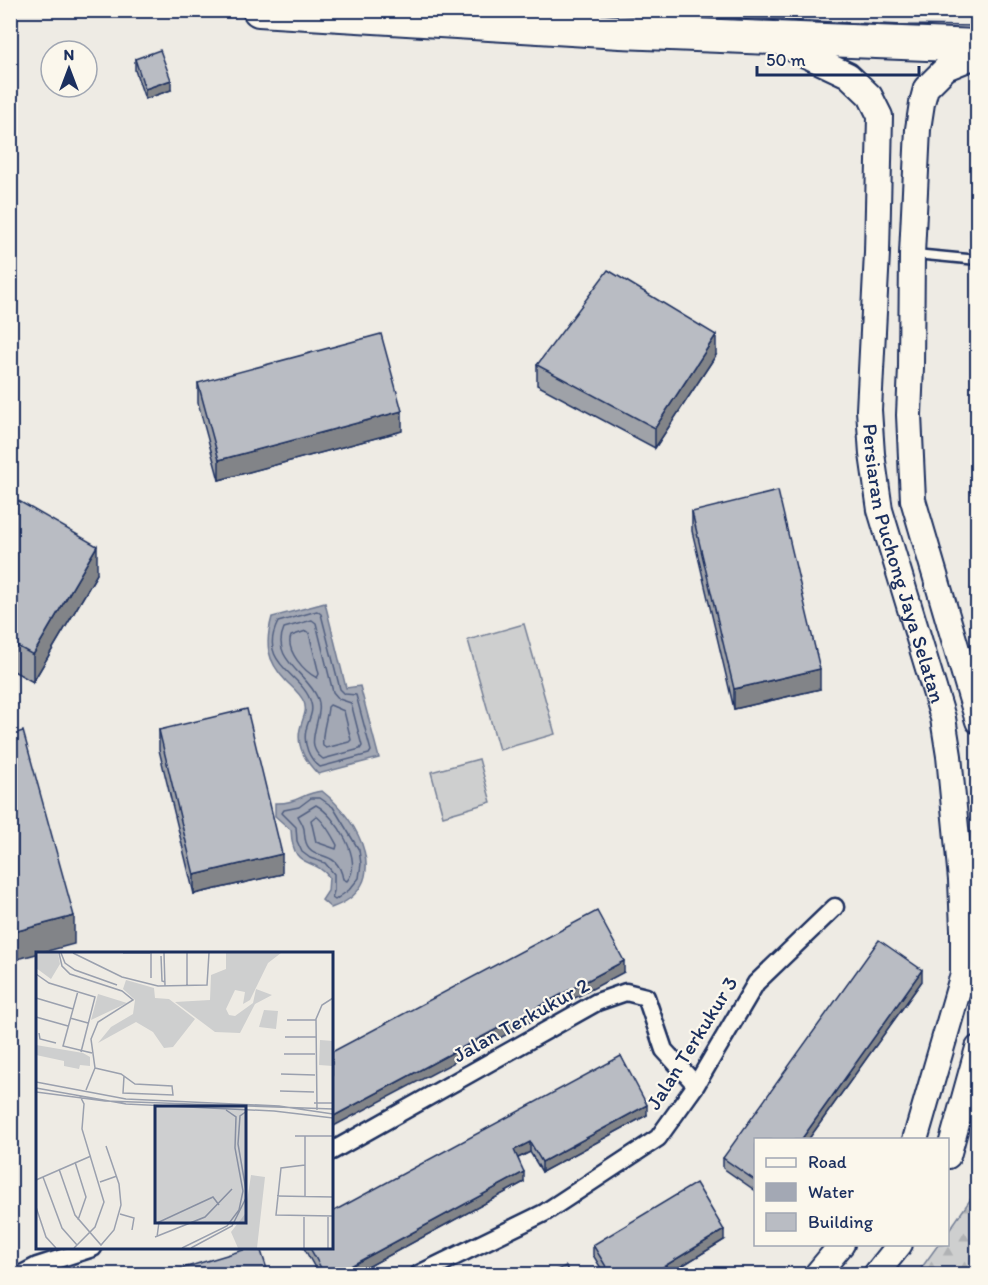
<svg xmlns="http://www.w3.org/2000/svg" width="988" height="1285" font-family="Itim,sans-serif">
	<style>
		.forest { fill: url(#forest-firs); stroke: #747f96; stroke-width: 1.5 }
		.garden { fill: #cecfcf; stroke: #747f96; stroke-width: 1.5 }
		.water { fill: #a3a8b4; stroke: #6d7892; stroke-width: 1.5 }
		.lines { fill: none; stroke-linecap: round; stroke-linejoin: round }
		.shore { stroke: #515f80; stroke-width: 1.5 }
		.lane-casing { stroke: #1b2f5e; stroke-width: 13 }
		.street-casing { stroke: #1b2f5e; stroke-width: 21 }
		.secondary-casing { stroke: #1b2f5e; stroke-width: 28 }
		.highway-casing { stroke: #1b2f5e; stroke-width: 36 }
		.lane { stroke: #fbf7ec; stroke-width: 8 }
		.street { stroke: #fbf7ec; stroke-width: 16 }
		.secondary { stroke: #fbf7ec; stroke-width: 24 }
		.highway { stroke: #fbf7ec; stroke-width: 32 }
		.tram { stroke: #1b2f5e; stroke-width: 1.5 }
		.wall { fill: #9fa2a8; stroke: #1b2f5e; stroke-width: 1.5 }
		.shaded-wall { fill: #828488; stroke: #1b2f5e; stroke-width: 1.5 }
		.building { fill: #b9bcc3; stroke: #1b2f5e; stroke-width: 1.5 }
		.labels { text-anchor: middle; stroke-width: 4.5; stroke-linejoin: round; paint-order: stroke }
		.street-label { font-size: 21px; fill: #1b2f5e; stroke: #fbf7ec }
		.inset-road { fill: none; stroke: #9aa0ae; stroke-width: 1.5 }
		.view { fill: #1b2f5e; fill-opacity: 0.15; stroke: #1b2f5e; stroke-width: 3 }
		.inset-edge { fill: none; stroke: #1b2f5e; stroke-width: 3 }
	</style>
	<defs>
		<pattern id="forest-firs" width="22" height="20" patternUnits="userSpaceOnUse" patternTransform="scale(1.5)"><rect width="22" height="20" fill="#cecfcf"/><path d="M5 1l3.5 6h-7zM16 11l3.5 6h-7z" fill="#b0b2b4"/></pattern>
	</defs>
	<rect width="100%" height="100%" fill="#eeebe4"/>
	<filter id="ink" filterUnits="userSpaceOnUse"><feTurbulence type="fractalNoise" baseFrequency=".0167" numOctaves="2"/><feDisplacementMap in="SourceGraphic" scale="12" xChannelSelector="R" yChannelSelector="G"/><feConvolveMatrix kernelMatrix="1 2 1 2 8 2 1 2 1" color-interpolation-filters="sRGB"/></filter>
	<g filter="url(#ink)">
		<path class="forest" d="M977 1190V1274H917L938 1245 948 1244V1232Z"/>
		<path class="garden" d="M524 624 555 734 499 750 468 640Z
			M479 759 491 802 443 816 431 772Z"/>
		<path class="water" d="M325 603 346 688 360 686 379 758 318 774C306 762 296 747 300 729 302 719 308 712 304 702 300 693 292 687 286 681 266 660 265 643 272 617Z
			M322 791C359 820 395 886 331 908L322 900 328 891 329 877C312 855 293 872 291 830L275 816V803C297 804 302 793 322 791Z"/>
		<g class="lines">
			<path class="shore" d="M317 611 321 614 340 689 345 694 356 695 371 751 369 754 320 767C309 759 303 744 306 730 308 720 314 713 311 703 304 674 256 665 278 622Z
				M312 620 316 623 333 692 339 699 351 703 362 746 360 749 323 759C301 744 325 718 318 699 308 673 270 660 284 628Z
				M306 631 309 633 319 674 317 678C305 672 285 651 291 636Z
				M330 705 344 711 351 740 349 742 326 748 323 746C321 733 327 721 328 707Z
				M311 798H320L333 807 359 850 361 864 359 878 349 890 335 900 332 898 334 891V874L325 863 310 858 302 852 297 841 296 827 282 813 284 810 299 807Z
				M316 805C335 815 365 861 347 881L343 879C338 851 319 860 309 848 304 842 305 836 304 829 303 824 300 820 298 816Z
				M316 816C325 822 332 836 337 845L336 849 316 842 311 820Z"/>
			<g class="lane-casing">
				<path id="lane" d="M915 254 978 260"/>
			</g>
			<g class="street-casing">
				<path id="street" d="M332 1151 597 1002 626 992 646 997 664 1050 696 1085
					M22 1274 37 1266 93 1248
					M419 1274 544 1213 658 1138 696 1085 756 983 835 907"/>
			</g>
			<g class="secondary-casing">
				<g id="secondary">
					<path id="s1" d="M778 42 848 75 870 96 880 116 877 253 869 410 872 454 880 510 943 718 949 756 961 880 963 930V974L915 1140"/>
					<path d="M978 57 968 59 946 68 926 88 922 103 918 129 912 254 911 367 909 415 913 500 978 721"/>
					<path d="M948 1156 978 1048"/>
					<path d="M817 1274 842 1244"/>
					<path d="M876 1274 900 1244"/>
				</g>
			</g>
			<g class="highway-casing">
				<path id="highway" d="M259 10 620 32 978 46"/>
			</g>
			<use href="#lane" class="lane"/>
			<use href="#street" class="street"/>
			<use href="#secondary" class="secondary"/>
			<use href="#highway" class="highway"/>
			<path class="tram" d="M561 10 903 25 978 26
				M870 10 978 13"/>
		</g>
		<path class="wall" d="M135 59 171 90 145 99 135 70Z
			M716 355 655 448 537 385V365Z
			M198 383 402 431 219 480 198 403Z
			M10 496 97 574 33 682 10 669Z
			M692 512 820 689 734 709 692 531Z
			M159 730 282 874 194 894 159 750Z
			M922 981 808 1140H756V1191L723 1168V1158Z
			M621 1056 647 1115 542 1172 530 1152 518 1158 524 1182 353 1275H319L304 1248H332Z
			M724 1240 667 1275H605L593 1255V1245Z"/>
		<path class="shaded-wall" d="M171 80V90L145 99V89Z
			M716 335V355L655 448V428Z
			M402 411V431L219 480V460Z
			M97 546V574L33 682V655Z
			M820 669V689L734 709V689Z
			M282 854V874L194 894V875Z
			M74 916V944L10 961V933Z
			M624 961V972L332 1127V1117Z
			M922 970V981L808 1140H801Z
			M647 1105V1115L542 1172V1162Z
			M530 1142V1152L514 1160V1150Z
			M524 1172V1182L353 1275H334Z
			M724 1230V1240L667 1275H650Z"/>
		<path class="building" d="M160 50 171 80 145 89 135 59Z
			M608 270 716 335 655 428 537 365Z
			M381 334 402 411 219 460 198 383Z
			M778 491 820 669 734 689 692 512Z
			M10 496 97 546 33 655 10 642Z
			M247 709 282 854 194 875 159 730Z
			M23 731 74 916 10 933V735Z
			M597 911 624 961 332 1117V1052Z
			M879 940 922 970 801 1140H756V1181L723 1158Z
			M621 1056 647 1105 542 1162 530 1142 514 1150 524 1172 334 1275H325L310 1248H332V1212Z
			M696 1183 724 1230 650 1275H611L593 1245Z
			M250 1248H260L269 1275H160Z
			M566 1266 570 1275H546Z"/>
	</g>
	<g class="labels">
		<g class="street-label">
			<text dy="7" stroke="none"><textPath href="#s1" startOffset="582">Persiaran Puchong Jaya Selatan</textPath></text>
			<text transform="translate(521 1020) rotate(-29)" y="7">Jalan Terkukur 2</text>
			<text transform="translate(692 1043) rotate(-58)" y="7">Jalan Terkukur 3</text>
		</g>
	</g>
	<g transform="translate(36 952)">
		<rect width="297" height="297" fill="#eeebe4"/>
		<path d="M1 1H22L24 12 15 27 0 16ZM190 1H245L232 11 214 48 207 52 209 40 199 38 190 57 193 63 199 64 217 51 220 37 236 43 219 52 204 81 179 80 139 50 174 48 175 23 190 17ZM90 28 118 36 119 46 133 47 159 67 137 95 128 96 117 80 100 70 62 91 75 75 97 62 99 48 87 37ZM0 93 47 101 54 105V114L44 113 43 117 28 114V109L0 103ZM215 223 229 225 221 296H202L195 280 209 262Z" fill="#cecfcf"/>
		<path d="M62 42 91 51 55 68ZM228 58 242 59 240 77 223 75Z" fill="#cecfcf"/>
		<path d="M284 88 297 89V114L283 113Z" fill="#cecfcf"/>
		<path class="inset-road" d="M23 1 26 14 34 22 86 39 97 48 62 70 55 87 59 116 50 138M25 1 29 11 39 18 81 33M37 1 86 25 122 34 171 33 173 1M87 1H114M115 1V26M128 1 129 34M125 4 126 29 129 30M0 22 13 31 59 45 45 100M151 34V1M42 39 27 94 56 101M0 46 37 57M0 65 32 74M34 66 52 71M251 68H280M3 81 4 87 20 91M249 85H280M248 102H279M59 116 85 122 99 132 136 134 137 143 87 141 88 124M245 122 279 123M0 130 90 147 243 154 297 162M0 136 90 152 238 159 297 166M244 139 278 140M0 140 69 149 297 157M278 151H297M281 158 280 67 286 53 297 46M259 184H297M269 184V244M39 210 50 245 42 268M269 213 245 216 240 263 297 264M23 217 39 263 65 293 78 278 85 253 83 232 70 194M7 225 26 276 41 293M0 228 55 204M64 230 81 224M210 238 202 192 204 164 211 159M241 244 297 245M0 255 10 285 20 296M84 262 98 266 96 278M268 265V296M119 285 169 265 196 237M121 285 123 270 177 245 183 253M38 296 59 275 68 250 46 177 48 152 44 144M146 296 191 274 203 258 207 239 199 196 200 165 190 158M155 296 196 274 210 246M292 296V265M297 296V271"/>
		<path class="view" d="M119 154H210V271H119Z"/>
		<rect width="297" height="297" class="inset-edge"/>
	</g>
	<rect width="988" height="1285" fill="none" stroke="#fbf7ec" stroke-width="36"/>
	<rect x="18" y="18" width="952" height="1249" fill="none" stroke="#1b2f5e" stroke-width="2" filter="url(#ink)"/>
	<rect x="754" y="1138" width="195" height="108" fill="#fbf7ec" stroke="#a1a7b3" stroke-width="1.5"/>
	<rect x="766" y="1158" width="30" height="9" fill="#fbf7ec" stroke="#a1a7b3" stroke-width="1.5"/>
	<text x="808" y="1168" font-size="18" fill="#1b2f5e">Road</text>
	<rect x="766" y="1183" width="30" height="18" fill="#a3a8b4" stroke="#a1a7b3" stroke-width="1.5"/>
	<text x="808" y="1198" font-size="18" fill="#1b2f5e">Water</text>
	<rect x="766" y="1213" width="30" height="18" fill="#b9bcc3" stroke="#a1a7b3" stroke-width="1.5"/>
	<text x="808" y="1228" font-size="18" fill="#1b2f5e">Building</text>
	<g transform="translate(69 69)"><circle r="28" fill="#fbf7ec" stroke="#a1a7b3" stroke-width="1.5"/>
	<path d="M0-4.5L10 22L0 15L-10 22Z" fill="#1b2f5e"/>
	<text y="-9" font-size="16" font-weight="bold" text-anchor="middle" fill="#1b2f5e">N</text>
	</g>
	<path d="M757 66v9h162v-9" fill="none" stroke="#1b2f5e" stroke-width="3"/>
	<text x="766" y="66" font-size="18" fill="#1b2f5e" stroke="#fbf7ec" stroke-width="4.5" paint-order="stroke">50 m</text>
</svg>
